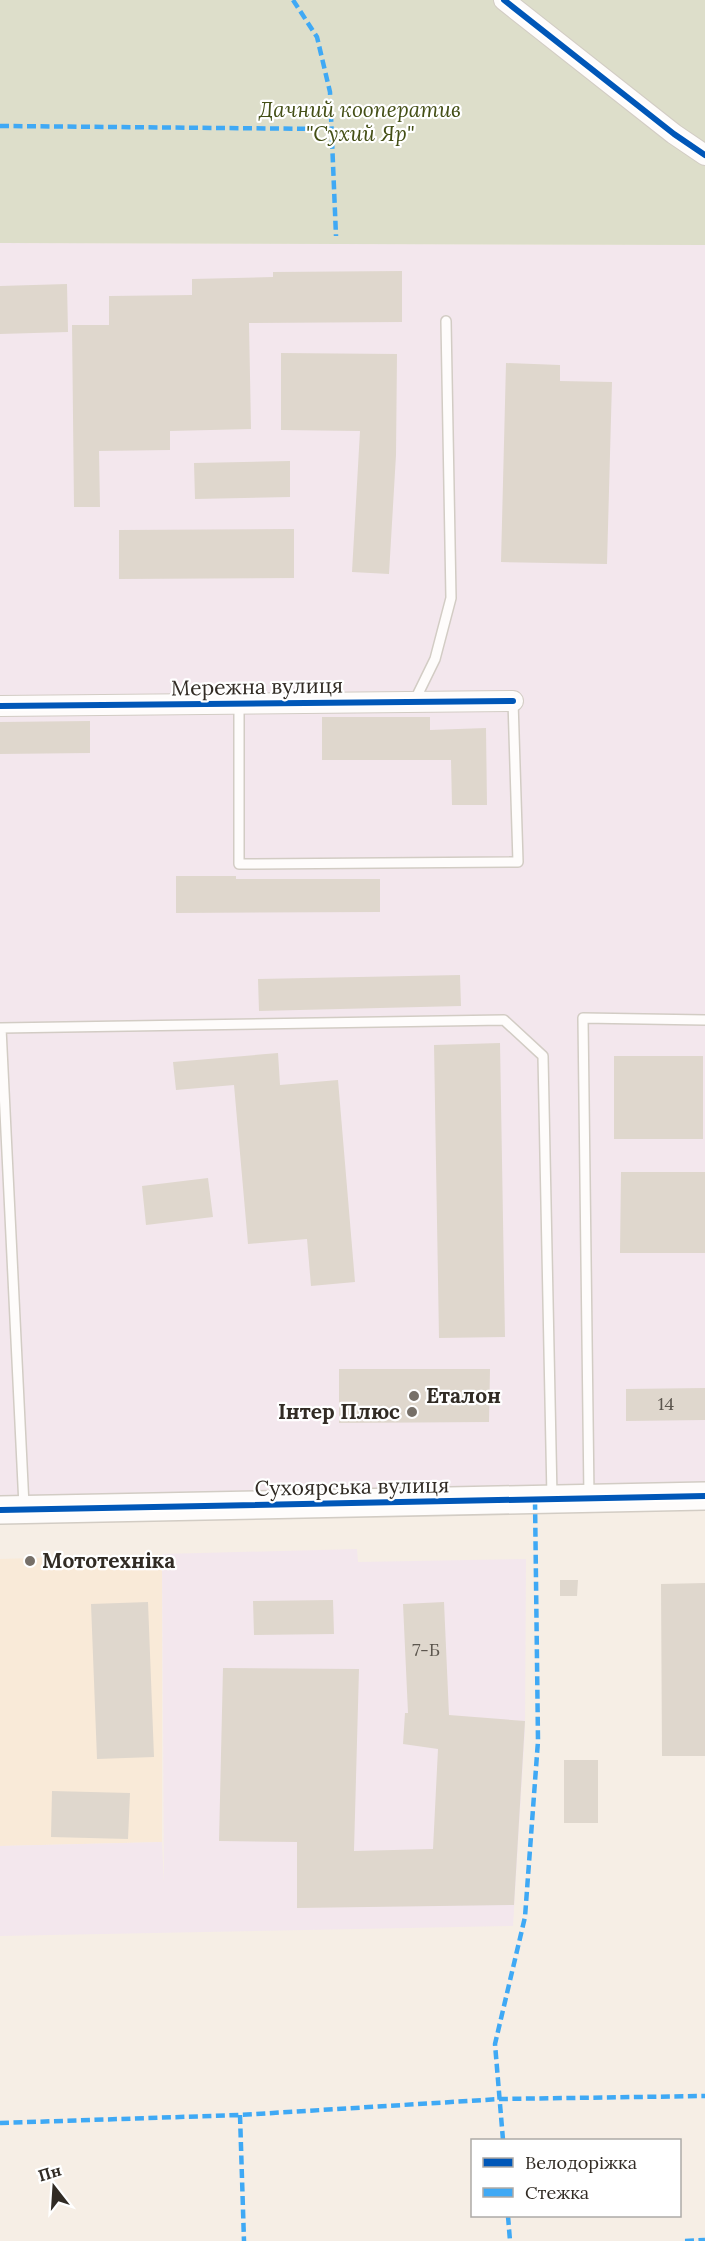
<svg xmlns="http://www.w3.org/2000/svg" width="705" height="2241" font-family="Lora,serif">
	<style>
		.built { fill: #f9ead8 }
		.industrial { fill: #f3e7ed }
		.green { fill: #dddeca }
		.building { fill: #dfd7cd }
		.lines { fill: none; stroke-linecap: round; stroke-linejoin: round }
		.lane-casing { stroke: #d2ccc4; stroke-width: 12 }
		.street-casing { stroke: #d2ccc4; stroke-width: 22 }
		.secondary-casing { stroke: #d2ccc4; stroke-width: 30 }
		.lane { stroke: #fefcfb; stroke-width: 9 }
		.street { stroke: #fefcfb; stroke-width: 20 }
		.secondary { stroke: #fefcfb; stroke-width: 27 }
		.quiet { stroke: #3fa9f5; stroke-width: 4.5; stroke-dasharray: 9 4.5; stroke-linecap: butt }
		.cycleway-casing { stroke: #fff; stroke-width: 10 }
		.cycleway { stroke: #0057b8; stroke-width: 6 }
		.poi-dot { fill: #766f68; stroke: #fff; stroke-width: 2 }
		.labels { text-anchor: middle; stroke-width: 4.5; stroke-linejoin: round; paint-order: stroke }
		.number-label { font-size: 18px; fill: #5c564e }
		.park-label { font-size: 21px; font-style: italic; fill: #444f16; stroke: #fff }
		.street-label { font-size: 21px; fill: #312b24; stroke: #fff }
		.poi-label { font-size: 21px; font-weight: bold; fill: #312b24; stroke: #fff; text-anchor: start }
	</style>
	<rect width="100%" height="100%" fill="#f6eee5"/>
	<path class="built" d="M162 1554V1842L0 1846V1559Z"/>
	<path class="industrial" d="M0 243 705 245V1496L0 1510Z
		M357 1549 358 1562 526 1559 525 1731 513 1926 0 1936V1846L162 1842 164 1884 162 1554Z"/>
	<path class="green" d="M0 0H705V245L0 243Z"/>
	<path class="building" d="M402 271V322L249 323 251 429 170 431V450L99 451 100 507H74L72 325H109V296L192 295V279L273 277V272Z
		M67 284 68 332 0 334V286Z
		M281 353 397 354 396 455 389 574 352 572 360 431 281 430Z
		M506 363 560 365V381L612 382 607 564 501 562Z
		M290 461V497L195 499 194 463Z
		M294 529V578L119 579V530Z
		M322 717H430V730L486 728 487 805H452L451 760H322Z
		M90 721V753L0 754V722Z
		M176 876H236V879H380V912L176 913Z
		M460 975 461 1006 259 1011 258 979Z
		M500 1043 505 1337 439 1338 434 1045Z
		M278 1053 280 1085 338 1080 355 1282 311 1286 307 1239 248 1244 234 1085 176 1090 173 1062Z
		M614 1056H703V1139H614Z
		M621 1172H705V1253H620Z
		M208 1178 213 1217 146 1225 142 1186Z
		M339 1369H490L489 1422 339 1423Z
		M705 1388V1420L626 1421V1389Z
		M560 1580H578L577 1596H560Z
		M705 1583V1756H662L661 1584Z
		M333 1600 334 1634 254 1635 253 1601Z
		M148 1602 154 1757 97 1759 91 1604Z
		M444 1602 449 1715 525 1721 514 1905 297 1908V1842L219 1841 223 1668 359 1669 354 1851 433 1849 438 1749 403 1744 405 1713H408L403 1604Z
		M564 1760H598V1823H564Z
		M52 1791 130 1793 128 1839 51 1837Z"/>
	<g class="lines">
		<g class="lane-casing">
			<path id="lane" d="M414 702 435 659 451 598 446 321
				M239 704V864L518 862 513 701
				M589 1497 583 1018 705 1020
				M24 1506 1 1028 504 1020 543 1056 552 1497"/>
		</g>
		<g class="street-casing">
			<path id="street" d="M504 0 674 134 705 155
				M0 706 513 701"/>
		</g>
		<g class="secondary-casing">
			<path id="secondary" d="M0 1510 705 1496"/>
		</g>
		<use href="#lane" class="lane"/>
		<use href="#street" class="street"/>
		<use href="#secondary" class="secondary"/>
		<path class="quiet" d="M293 0 317 37 330 92 336 236
			M0 126 333 129
			M240 2115 244 2241
			M0 2123 240 2115 500 2099 705 2096
			M503 2140 495 2044 525 1917 538 1741 535 1500
			M508 2216 510 2241
			M685 2241 705 2240"/>
		<g class="cycleway-casing">
			<path id="cycleway" d="M504 0 674 134 705 155
				M0 706 513 701
				M0 1510 705 1496"/>
		</g>
		<use href="#cycleway" class="cycleway"/>
	</g>
	<g class="poi-dot">
		<circle cx="414" cy="1396" r="6"/>
		<circle cx="412" cy="1412" r="6"/>
		<circle cx="30" cy="1561" r="6"/>
	</g>
	<g class="labels">
		<g class="number-label">
			<text x="666" y="1410">14</text>
			<text x="426" y="1656">7-Б</text>
		</g>
		<g class="park-label">
			<text x="360" y="117">Дачний кооператив<tspan x="360" dy="24">"Сухий Яр"</tspan></text>
		</g>
		<g class="street-label">
			<text transform="translate(257 687) rotate(-1)" y="7">Мережна вулиця</text>
			<text transform="translate(352 1487) rotate(-1)" y="7">Сухоярська вулиця</text>
		</g>
		<g class="poi-label">
			<text x="426" y="1403">Еталон</text>
			<text x="400" y="1419" text-anchor="end">Інтер Плюс</text>
			<text x="42" y="1568">Мототехніка</text>
		</g>
	</g>
	<rect x="471" y="2139" width="210" height="78" fill="#ffffff" stroke="#adaaa7" stroke-width="1.5"/>
	<rect x="483" y="2158" width="30" height="9" fill="#0057b8" stroke="#adaaa7" stroke-width="1.5"/>
	<text x="525" y="2169" font-size="18" fill="#312b24">Велодоріжка</text>
	<rect x="483" y="2188" width="30" height="9" fill="#3fa9f5" stroke="#adaaa7" stroke-width="1.5"/>
	<text x="525" y="2199" font-size="18" fill="#312b24">Стежка</text>
	<g transform="translate(54 2187) rotate(343)" stroke="#ffffff" stroke-width="4.5" paint-order="stroke">
	<path d="M0-4.5L10 22L0 15L-10 22Z" fill="#312b24"/>
	<text y="-9" font-size="16" font-weight="bold" text-anchor="middle" fill="#312b24">Пн</text>
	</g>
</svg>
